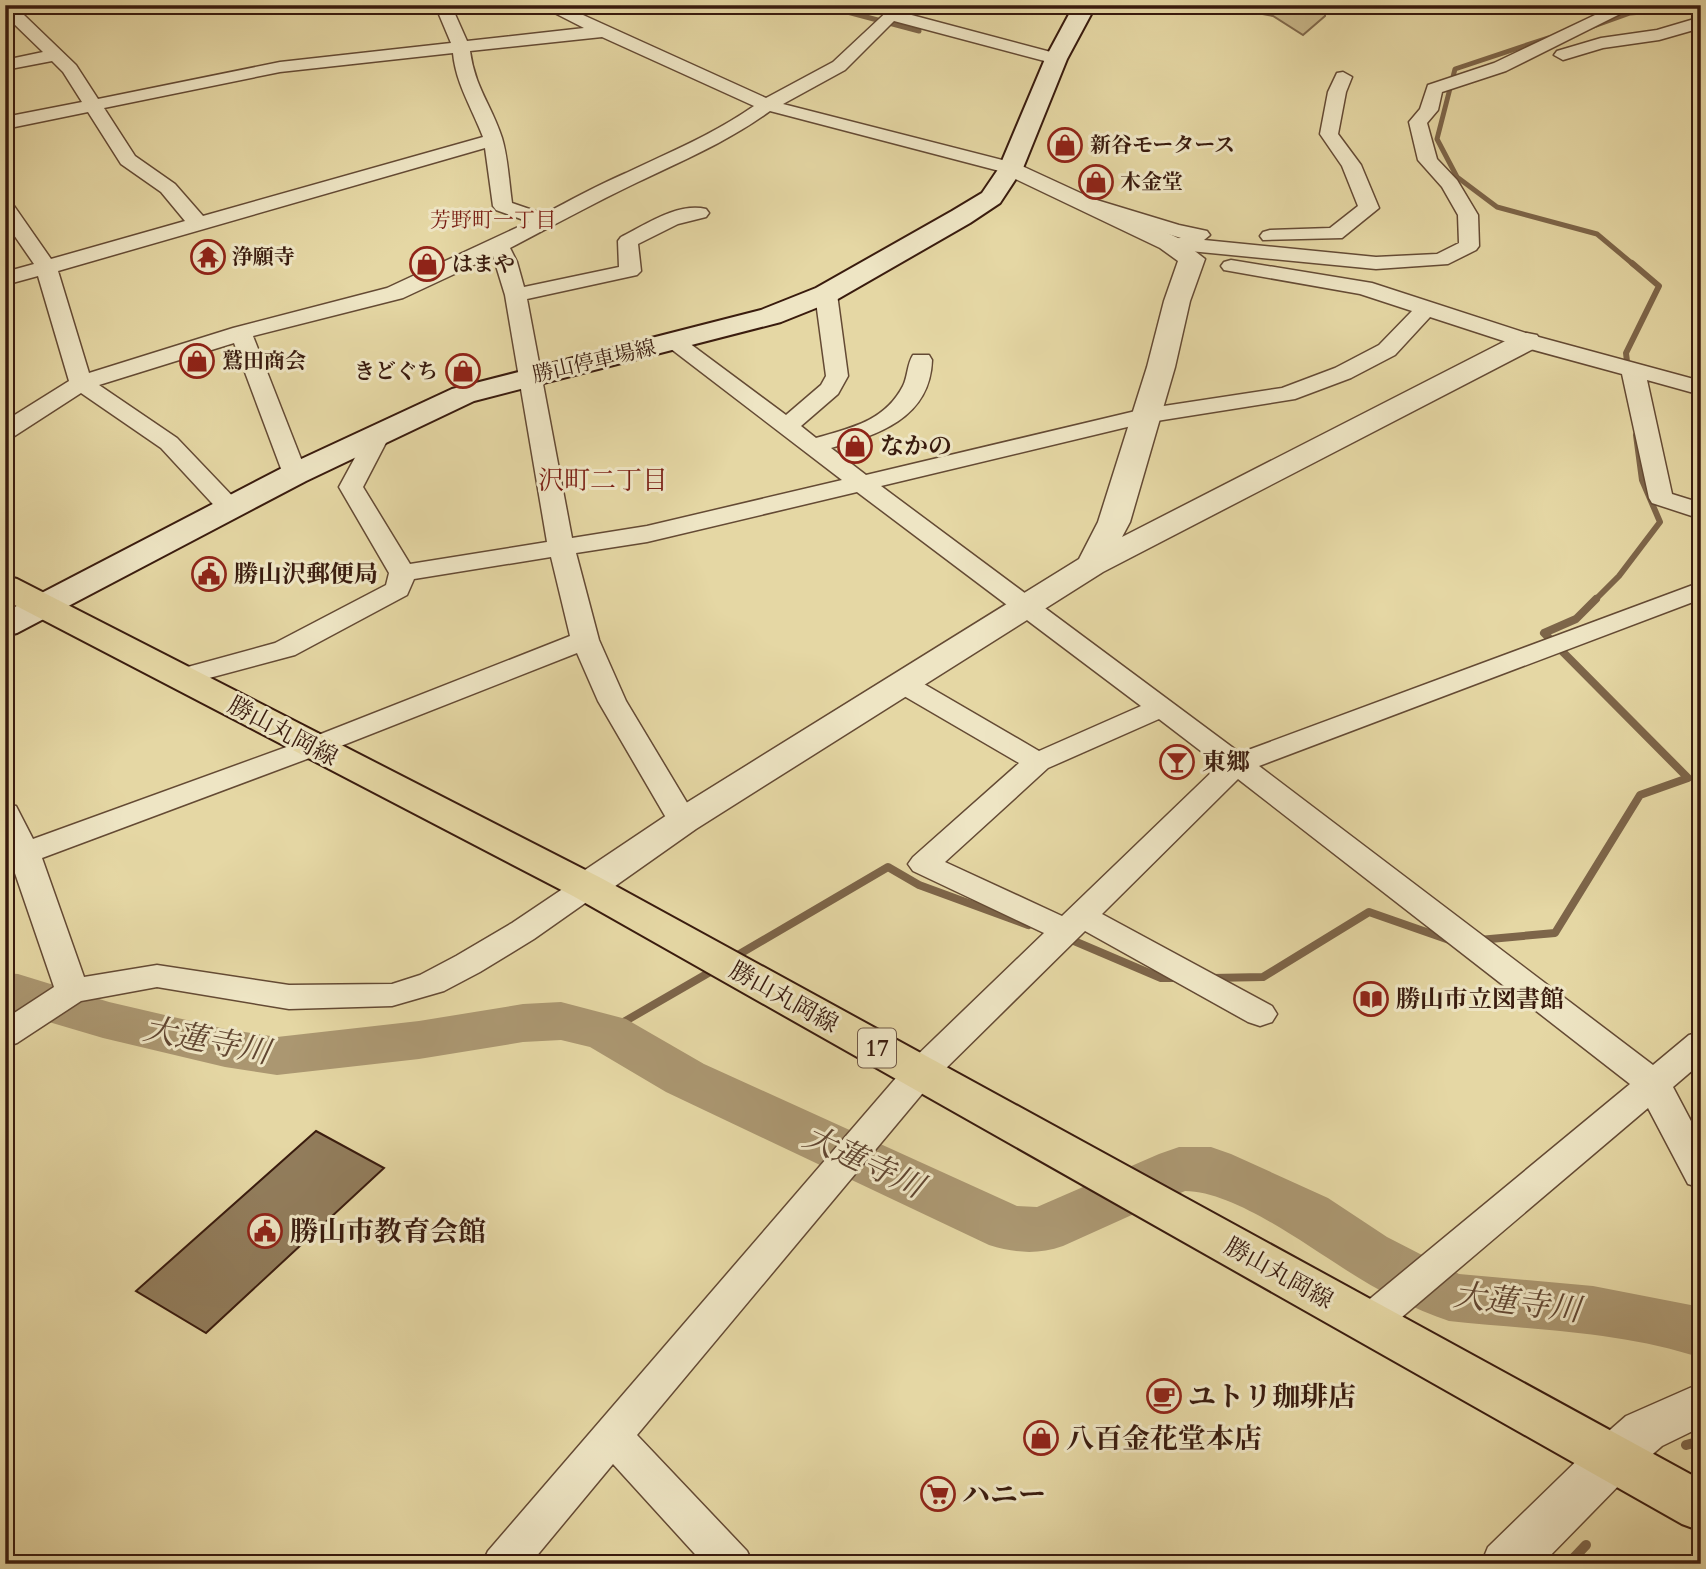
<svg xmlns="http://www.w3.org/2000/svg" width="1706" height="1569" font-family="Cardo,'Noto Serif JP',serif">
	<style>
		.green { fill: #c8b78a; stroke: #80694c; stroke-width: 2 }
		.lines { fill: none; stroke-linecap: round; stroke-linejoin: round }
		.stream-far3 { stroke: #7d6549; stroke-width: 5 }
		.stream-far2 { stroke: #7d6549; stroke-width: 6 }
		.stream-far1 { stroke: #7d6549; stroke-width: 8 }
		.stream { stroke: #7d6549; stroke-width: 10 }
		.river { fill: #ab9771; fill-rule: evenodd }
		.building { fill: #927d5c; stroke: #391b0e; stroke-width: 2 }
		.minor-casing { stroke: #644a34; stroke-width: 3 }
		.tertiary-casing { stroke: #644a34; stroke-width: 3 }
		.secondary-casing { stroke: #391b0e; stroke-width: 4 }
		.primary-casing { stroke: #391b0e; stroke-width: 4 }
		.minor { fill: #eee5c4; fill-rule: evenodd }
		.tertiary { fill: #eee5c4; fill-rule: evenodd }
		.secondary { fill: #eee5c4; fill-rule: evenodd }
		.primary { fill: #e5d7a4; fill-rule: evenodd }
		.labels { text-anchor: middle; stroke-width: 6; stroke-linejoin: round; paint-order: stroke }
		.far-poi-label { font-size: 21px; font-weight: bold; fill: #391b0e; stroke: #eee5c4; text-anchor: start }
		.far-neighbourhood-label { font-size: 21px; fill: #7a1f14; stroke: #eee5c4 }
		.far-street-label { font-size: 21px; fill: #391b0e; stroke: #eee5c4 }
		.shield { fill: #eee5c4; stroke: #6f5845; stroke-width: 2 }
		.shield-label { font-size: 23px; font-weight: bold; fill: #391b0e }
		.poi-label { font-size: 24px; font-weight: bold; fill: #391b0e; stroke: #eee5c4; text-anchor: start }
		.street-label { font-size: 24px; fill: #391b0e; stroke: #eee5c4 }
		.neighbourhood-label { font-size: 26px; fill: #7a1f14; stroke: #eee5c4 }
		.near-poi-label { font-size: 28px; font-weight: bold; fill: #391b0e; stroke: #eee5c4; text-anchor: start }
		.near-water-label { font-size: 32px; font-style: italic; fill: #614631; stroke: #eee5c4 }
	</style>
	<rect width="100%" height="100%" fill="#e5d7a4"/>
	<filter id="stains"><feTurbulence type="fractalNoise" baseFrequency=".00286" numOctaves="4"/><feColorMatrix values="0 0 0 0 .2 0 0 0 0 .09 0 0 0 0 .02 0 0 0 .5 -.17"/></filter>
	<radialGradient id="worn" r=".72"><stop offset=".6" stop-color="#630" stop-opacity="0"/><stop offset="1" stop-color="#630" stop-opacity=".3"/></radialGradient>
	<path class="green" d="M1213 5H1325V16L1303 35 1273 16Z"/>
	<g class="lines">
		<path class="stream-far3" d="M821 5 919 31
			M1591 27 1630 13 1701 7
			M1548 38 1455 69 1437 139 1457 177 1497 207 1597 234 1634 265"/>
		<path class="stream-far2" d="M1628 370 1626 353 1659 286 1632 263
			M1594 601 1619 576 1660 522 1642 480 1636 435"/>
		<path class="stream-far1" d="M1067 938 1161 978H1178
			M1479 940 1555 933 1640 795 1688 778 1544 633 1576 619 1596 599
			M731 959 888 867 919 885 1028 925
			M1212 978 1263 977 1369 912 1455 942
			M615 1027 717 968"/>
		<path class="stream" d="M607 1032 618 1026
			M1686 1445 1701 1441
			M1568 1564 1586 1545"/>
		<path class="river" d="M5 973 18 974 109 1002 225 1029 277 1037 419 1021 523 1004 561 1002 626 1019 704 1064 1017 1206 1037 1207 1159 1154 1179 1147H1211L1231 1154 1328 1198 1387 1237 1459 1274 1593 1286 1701 1307V1358C1621 1331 1532 1330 1449 1321 1413 1309 1375 1289 1343 1268 1303 1243 1233 1191 1185 1191L1063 1246C1037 1255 1015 1253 989 1245L666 1092 590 1047 561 1040 523 1042 419 1059 277 1075 225 1067 103 1038 5 1009Z"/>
	</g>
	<path class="building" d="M316 1131 384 1168 206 1333 136 1291Z"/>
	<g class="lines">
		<g class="minor-casing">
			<path id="minor" d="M5 5H19L24 15 76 65 98 99 280 62 451 43 435 5H451L467 41 584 28 539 5H561L766 98 833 62 894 5H913L904 13 1062 55 1065 59 1062 63 1056 64 894 21 845 70 783 104 1018 164 1021 168 1018 172 1011 174 770 111C729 141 684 160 638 182 594 203 552 226 510 248L517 262 524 287 619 267 618 241 621 237C645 225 678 202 706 209L709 213 706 217 678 224 638 244 641 271 637 275 527 299 572 538 647 526 842 480 662 342 665 337H681L786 415 821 385 826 376 815 294 818 289H834L837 294 848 376 838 394 801 426 816 438C851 428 885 421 903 386 908 376 907 364 913 355H929L932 360C930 419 877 435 831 448L866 475 1144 409 1282 388 1335 368 1379 345 1412 311 1360 294 1224 270 1221 266 1224 262 1231 260 1372 283 1535 336 1701 381V395L1647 380 1672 494 1701 503V519L1652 503 1649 498 1622 374 1519 346 1430 317 1395 355 1351 378 1295 399 1144 423 881 486 1240 753 1701 582V599L1259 766 1653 1065 1689 1035 1701 1032V1063L1673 1087 1701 1140V1188L1688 1184 1648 1108 1382 1334 1368 1339 1354 1334 1349 1323 1354 1312 1630 1084 1238 779 1102 914 1272 1006 1277 1014 1272 1022 1260 1026 1248 1022 1085 931 932 1082 637 1435 747 1551 753 1564H704L613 1464 530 1564H482L488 1551 908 1064 1044 933 913 871 908 864 913 857 1019 763 892 689 888 683 892 677 902 675 912 677 1039 751 1141 706 857 492 647 542 576 553 599 640 626 701 698 821 694 828 683 831 672 828 598 701 577 653 323 753 42 858 84 977 157 965 289 985 392 984 420 975 456 956 512 923 576 880 587 877 598 880 603 887 598 894 534 939 480 972 444 991 392 1006 289 1009 157 987 81 1001 17 1043 5 1047V1019L54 987 5 844V804L16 806 33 839 303 741 570 636 551 557 414 579 407 595 295 655 183 685 173 683 169 677 173 671 275 643 386 585 389 573 339 487 370 430H386L390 435 363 487 410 564 547 542 505 295 493 256 403 298 253 336 307 474 304 479 295 481 286 479 283 474 234 343 99 385 177 438 240 504 244 509 240 514 231 517 222 514 161 448 81 393 13 437 5 439V421L69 381 38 276 5 285V272L34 264 5 222V201L12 203 51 259 185 221 161 192 121 164 88 112 5 129V117L82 102 63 72 52 61 5 70V60L43 52 11 21ZM602 37 754 106C714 134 670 152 626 173 598 185 571 200 544 214L512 203C509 182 508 158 502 138 491 104 475 88 470 51ZM453 53C456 84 472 108 483 137L203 216 175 184 135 156 104 108 280 72ZM485 148 493 206 496 210 529 222 387 288 233 328 89 373 58 271ZM1159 719 1219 765 1062 916 945 862 1048 768Z
				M1616 5H1638L1506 71 1442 92 1438 110 1427 123 1437 159 1457 180 1478 215 1479 246 1476 250 1448 264 1376 269 1169 249 1162 247 1159 243 1162 239 1181 238 1083 208 1080 204 1083 200 1090 198 1179 225 1207 231 1210 235 1204 240 1376 257 1437 254 1459 243 1458 215 1442 187 1418 160 1409 122 1420 109 1428 85 1494 63Z
				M1701 17V28L1659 40 1603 48 1563 60 1554 55 1557 51 1601 38 1657 30Z
				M1343 72 1352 77 1346 92 1338 134 1361 165 1379 208 1342 238 1263 240 1260 236 1263 232 1270 230 1330 228 1358 206 1342 166 1320 134 1328 92 1337 73Z"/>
		</g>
		<g class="tertiary-casing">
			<path id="tertiary" d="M1011 161 1178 238 1205 259 1190 301 1175 367 1130 522 1122 537 1517 335 1527 333 1537 335 1541 341 1537 347 1103 572 696 829 601 896 587 900 573 896 568 887 573 878 670 813 1079 559 1098 522 1147 367 1164 301 1178 261 1160 248 1003 173 999 168 1003 163Z
				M1701 1383V1427L1662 1446 1631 1473 1542 1564H1481L1488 1547 1595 1443 1626 1416Z"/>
		</g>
		<g class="secondary-casing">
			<path id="secondary" d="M1074 5H1096L1067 59 1023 168 1000 203 970 223 836 300 781 322 474 401 306 481 17 633 5 636V612L284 467 452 389 761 310 816 288 952 211 982 193 999 168 1045 59Z"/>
		</g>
		<g class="primary-casing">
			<path id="primary" d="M5 576 17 579 601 878 1701 1480V1531L1682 1524 573 896 5 600Z"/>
		</g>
		<use href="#minor" class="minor"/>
		<use href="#tertiary" class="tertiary"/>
		<use href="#secondary" class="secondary"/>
		<use href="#primary" class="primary"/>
	</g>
	<defs>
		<g id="shop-ring" transform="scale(1.75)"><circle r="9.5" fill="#eee5c4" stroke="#8f2418" stroke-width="1.5"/><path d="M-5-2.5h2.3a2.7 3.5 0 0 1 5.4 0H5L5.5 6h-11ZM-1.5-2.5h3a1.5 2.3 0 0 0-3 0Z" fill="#8f2418"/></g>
		<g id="temple-ring" transform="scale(1.75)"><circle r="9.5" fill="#eee5c4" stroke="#8f2418" stroke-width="1.5"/><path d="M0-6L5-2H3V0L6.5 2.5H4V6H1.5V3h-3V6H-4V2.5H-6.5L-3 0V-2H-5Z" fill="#8f2418"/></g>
		<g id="civic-ring" transform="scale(1.75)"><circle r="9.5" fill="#eee5c4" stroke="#8f2418" stroke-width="1.5"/><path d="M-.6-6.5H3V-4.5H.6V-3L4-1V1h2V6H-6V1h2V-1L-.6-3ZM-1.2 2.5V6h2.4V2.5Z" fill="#8f2418"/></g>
		<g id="bar-ring" transform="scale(1.75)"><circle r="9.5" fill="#eee5c4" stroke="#8f2418" stroke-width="1.5"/><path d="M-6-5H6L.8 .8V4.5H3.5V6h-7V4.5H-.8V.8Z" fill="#8f2418"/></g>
		<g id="library-ring" transform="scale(1.75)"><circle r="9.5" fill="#eee5c4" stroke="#8f2418" stroke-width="1.5"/><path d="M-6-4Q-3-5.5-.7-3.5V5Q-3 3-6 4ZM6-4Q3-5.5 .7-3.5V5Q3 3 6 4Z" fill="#8f2418"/></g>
		<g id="cafe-ring" transform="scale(1.75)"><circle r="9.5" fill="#eee5c4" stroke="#8f2418" stroke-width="1.5"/><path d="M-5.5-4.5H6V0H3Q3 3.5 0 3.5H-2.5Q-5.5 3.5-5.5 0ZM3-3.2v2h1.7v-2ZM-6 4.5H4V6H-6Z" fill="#8f2418"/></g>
		<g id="supermarket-ring" transform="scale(1.75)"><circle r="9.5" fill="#eee5c4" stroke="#8f2418" stroke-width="1.5"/><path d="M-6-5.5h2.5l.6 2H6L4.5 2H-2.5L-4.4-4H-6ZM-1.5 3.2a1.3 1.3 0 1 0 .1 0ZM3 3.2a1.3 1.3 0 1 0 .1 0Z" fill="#8f2418"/></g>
	</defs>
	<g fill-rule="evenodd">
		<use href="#shop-ring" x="1065" y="145"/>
		<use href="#shop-ring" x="1096" y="182"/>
		<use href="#temple-ring" x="208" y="257"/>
		<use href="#shop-ring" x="427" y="264"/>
		<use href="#shop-ring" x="197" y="361"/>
		<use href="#shop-ring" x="463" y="371"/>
		<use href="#shop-ring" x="855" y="446"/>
		<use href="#civic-ring" x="209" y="574"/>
		<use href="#bar-ring" x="1177" y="762"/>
		<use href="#library-ring" x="1371" y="999"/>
		<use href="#civic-ring" x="265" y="1231"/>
		<use href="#cafe-ring" x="1164" y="1396"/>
		<use href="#shop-ring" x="1041" y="1438"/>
		<use href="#supermarket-ring" x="938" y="1494"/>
	</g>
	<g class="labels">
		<g class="far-poi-label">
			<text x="1090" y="152">新谷モータース</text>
			<text x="1120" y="189">木金堂</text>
			<text x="232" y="264">浄願寺</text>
			<text x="452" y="271">はまや</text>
			<text x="222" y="368">鷲田商会</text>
			<text x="438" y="378" text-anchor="end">きどぐち</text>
		</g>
		<g class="far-neighbourhood-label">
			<text x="493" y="227">芳野町一丁目</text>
		</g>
		<g class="far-street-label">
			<text transform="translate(594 361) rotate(-13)" y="7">勝山停車場線</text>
		</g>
		<rect class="shield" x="858" y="1028.5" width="38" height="39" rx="5"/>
		<g class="shield-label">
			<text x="877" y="1056">17</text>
		</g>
		<g class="poi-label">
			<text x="880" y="454">なかの</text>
			<text x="234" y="582">勝山沢郵便局</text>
			<text x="1202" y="770">東郷</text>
			<text x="1396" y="1007">勝山市立図書館</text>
		</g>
		<g class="street-label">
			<text transform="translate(283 731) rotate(28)" y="8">勝山丸岡線</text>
			<text transform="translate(784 997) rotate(29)" y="8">勝山丸岡線</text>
			<text transform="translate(1279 1273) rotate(29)" y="8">勝山丸岡線</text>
		</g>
		<g class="neighbourhood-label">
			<text x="603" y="489">沢町二丁目</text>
		</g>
		<g class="near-poi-label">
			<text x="290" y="1241">勝山市教育会館</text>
			<text x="1188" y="1406">ユトリ珈琲店</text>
			<text x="1066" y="1448">八百金花堂本店</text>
			<text x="962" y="1504">ハニー</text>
		</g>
		<g class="near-water-label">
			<text transform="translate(207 1040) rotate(11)" y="11">大蓮寺川</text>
			<text transform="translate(864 1161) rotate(25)" y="11">大蓮寺川</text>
			<text transform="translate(1517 1302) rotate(7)" y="11">大蓮寺川</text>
		</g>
	</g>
	<rect width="1706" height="1569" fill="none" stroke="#e5d7a4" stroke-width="28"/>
	<rect x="7" y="7" width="1692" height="1555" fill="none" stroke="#391b0e" stroke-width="3.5"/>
	<rect x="14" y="14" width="1678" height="1541" fill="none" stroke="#391b0e" stroke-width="2"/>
	<rect width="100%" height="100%" filter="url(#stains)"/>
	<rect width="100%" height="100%" fill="url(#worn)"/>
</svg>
